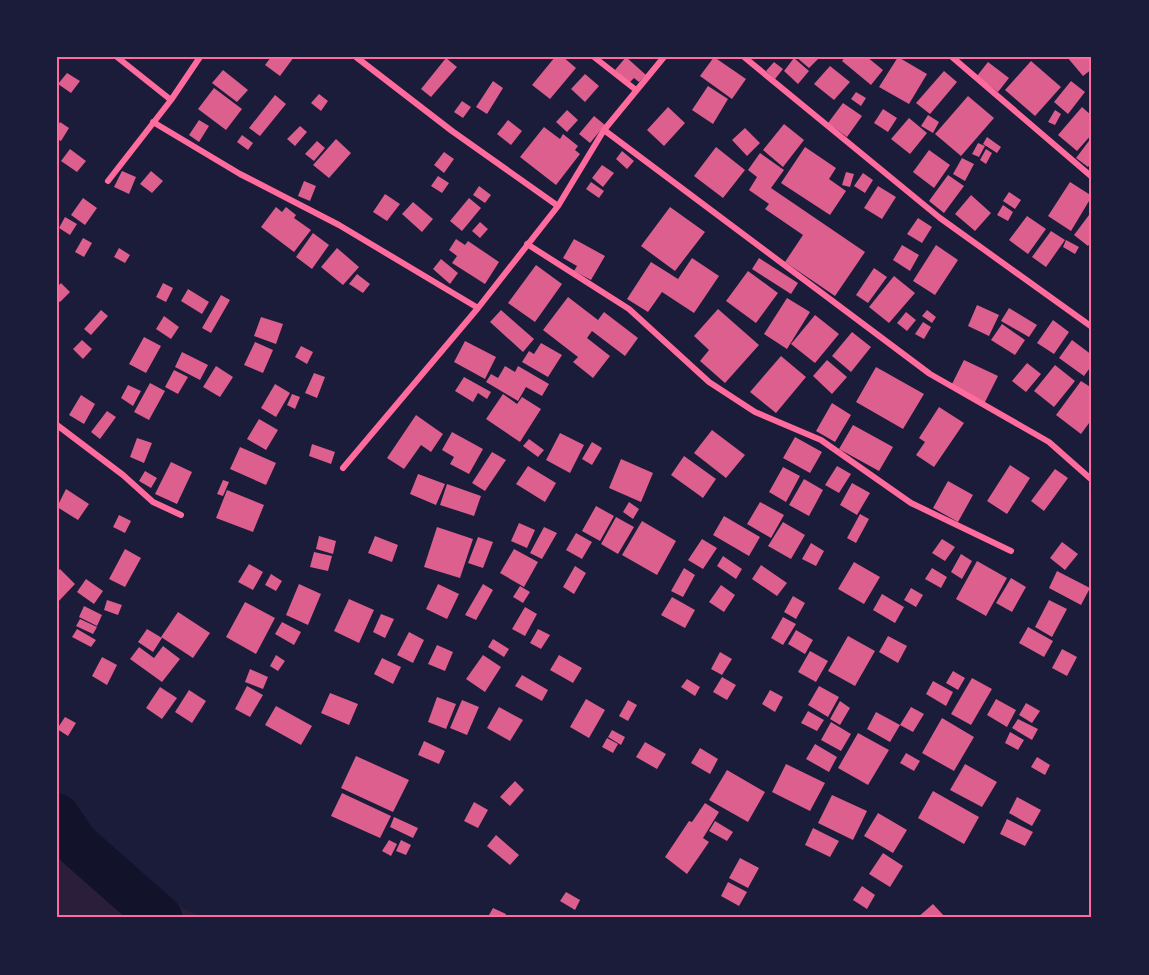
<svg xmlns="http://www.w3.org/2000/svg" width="1149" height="975" font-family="Spectral,serif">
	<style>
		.green { fill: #2a1e3b }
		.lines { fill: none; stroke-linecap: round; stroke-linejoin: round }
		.river { stroke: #12122b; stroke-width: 45 }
		.building { fill: #dd5f8e }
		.minor { stroke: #ff6b9d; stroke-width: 6 }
		.neatline { fill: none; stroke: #ff6b9d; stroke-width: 2 }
	</style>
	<rect width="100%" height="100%" fill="#1b1b3a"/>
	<path class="green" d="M57 835 75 853 203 918H57Z"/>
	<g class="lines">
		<path class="river" d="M57 816 76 844 160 918"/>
	</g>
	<path class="building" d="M271 57H294L280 76 265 65Z
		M555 57H563L576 68 550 99 532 85Z
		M626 57 646 75 639 82 634 78 629 83 615 70Z
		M714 57 746 79 732 99 700 76Z
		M796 57H820L809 68Z
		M845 57H867L883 70 871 85 842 61Z
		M898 57 927 74 909 104 879 87Z
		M1067 57H1092V69L1083 76Z
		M446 58 457 67 431 97 421 89Z
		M794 58 809 71 798 84 784 71Z
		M1031 61 1061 87 1035 116 1005 90Z
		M774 62 783 69 775 79 766 71Z
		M988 62 1009 78 998 92 977 76Z
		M830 66 850 82 834 100 814 84Z
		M223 70 248 90 237 102 212 83Z
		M944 71 957 82 930 114 916 103Z
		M67 73 80 81 71 93 58 84Z
		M585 74 599 86 585 102 571 89Z
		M493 81 503 88 487 114 476 107Z
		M1071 81 1085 92 1068 114 1054 102Z
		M708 86 728 99 713 124 692 110Z
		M214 88 242 109 226 130 198 109Z
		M856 92 866 98 861 106 851 99Z
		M319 94 328 101 321 111 311 103Z
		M275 95 286 104 260 136 249 128Z
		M968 96 994 118 961 156 935 134Z
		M462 101 471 107 463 118 454 112Z
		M843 103 862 116 847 137 828 123Z
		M668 107 685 123 664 146 647 130Z
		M1082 107 1092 116V134L1077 151 1058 135Z
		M883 109 897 118 888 132 874 123Z
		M567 110 578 120 567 132 556 122Z
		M1055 110 1061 114 1055 125 1048 122Z
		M928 115 939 122 933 133 921 126Z
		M594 116 605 125 590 143 579 134Z
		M909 118 927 133 910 154 891 139Z
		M199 120 209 126 199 142 189 135Z
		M508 120 522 131 511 145 497 134Z
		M60 122 69 128 61 141 57 139V127Z
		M784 124 804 140 783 167 763 150Z
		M300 126 307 132 295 146 287 139Z
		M544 127 560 139 563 134 578 146 575 150 580 154 556 185 520 157Z
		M745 128 760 143 747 156 732 140Z
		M242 135 253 143 248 150 237 142Z
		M987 137 1001 147 997 153 983 144Z
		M1092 137V162L1088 167 1076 158Z
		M336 139 351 153 329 178 313 165Z
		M317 141 325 148 314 161 305 154Z
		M978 143 985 146 979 157 972 154Z
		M716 147 745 170 723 198 694 176Z
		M805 147 836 168 829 179 846 191 830 215 781 183Z
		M70 149 86 161 77 172 61 161Z
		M986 149 992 153 986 164 980 160Z
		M929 150 950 165 934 188 913 172Z
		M622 151 634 161 627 169 616 159Z
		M444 152 454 159 444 173 434 165Z
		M760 153 784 170 771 188 865 252 835 296 785 262 803 235 765 209 769 204 749 190 757 177 748 170Z
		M962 158 974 164 965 181 953 174Z
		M602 165 614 173 603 187 592 178Z
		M122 171 136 177 129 194 114 187Z
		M151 171 163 181 152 193 140 184Z
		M846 172 854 174 850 187 842 185Z
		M863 173 873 180 865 193 854 186Z
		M948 175 964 186 944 213 929 201Z
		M438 176 449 183 442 193 431 186Z
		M304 181 316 186 310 201 298 196Z
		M591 182 604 191 599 198 586 189Z
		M1070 182 1092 196 1071 231 1048 216Z
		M479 186 491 195 485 203 473 195Z
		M878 186 896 197 882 219 864 208Z
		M1009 192 1021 200 1015 209 1003 201Z
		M385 194 400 204 387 221 373 212Z
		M971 195 991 213 975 231 955 214Z
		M83 198 97 208 85 225 71 215Z
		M469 198 481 208 462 231 450 221Z
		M413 202 433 219 422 232 402 214Z
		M1003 205 1013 212 1008 221 997 215Z
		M276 207 282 212 286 207 296 215 294 218 311 230 294 252 261 227Z
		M670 207 705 232 675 271 641 246Z
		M1092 211V241L1088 246 1074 235Z
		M1027 216 1046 229 1028 254 1009 240Z
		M65 217 77 224 70 235 59 228Z
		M918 218 932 227 922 243 907 234Z
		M480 222 488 229 480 238 472 231Z
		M1051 231 1065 240 1046 267 1032 257Z
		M313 233 329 245 312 269 296 257Z
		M83 238 92 243 84 257 75 252Z
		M456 239 465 245 468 241 499 262 485 284 452 263 457 256 449 250Z
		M574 239 605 256 591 280 574 271 577 266 563 258Z
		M1066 240 1079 247 1075 254 1063 247Z
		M902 245 919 255 910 271 893 260Z
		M936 245 958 260 935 295 913 281Z
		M119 248 130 255 125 263 114 257Z
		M337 248 359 267 343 285 321 267Z
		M692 258 719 276 694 313 662 292 648 312 627 299 651 262 678 279Z
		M759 258 798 283 791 294 752 269Z
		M441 259 458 273 450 284 433 269Z
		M536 265 562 284 535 322 508 303Z
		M874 268 887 277 868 303 856 295Z
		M748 271 778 293 756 323 726 301Z
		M357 274 370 284 363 293 349 284Z
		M894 276 915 293 889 323 869 307Z
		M61 283 70 292 60 302 57 300V287Z
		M163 283 173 288 166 302 156 297Z
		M188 289 209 302 202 314 181 301Z
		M221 295 230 300 211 333 202 328Z
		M568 297 598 320 604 312 638 338 625 356 592 331 587 338 610 356 593 378 573 362 578 357 543 330Z
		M787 298 810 312 787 349 764 334Z
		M977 305 999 315 989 336 968 326Z
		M1009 308 1037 325 1029 337 1001 321Z
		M718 309 759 345 725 383 700 361 709 350 694 336Z
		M101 310 108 316 91 335 84 329Z
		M501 310 534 339 523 352 490 322Z
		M927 310 936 317 932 323 922 316Z
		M906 312 916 320 907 331 897 323Z
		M815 315 839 334 815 363 791 344Z
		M164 316 179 327 171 339 156 329Z
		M261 317 283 324 276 344 254 336Z
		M1053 320 1069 332 1054 354 1037 343Z
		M923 322 931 327 924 339 915 334Z
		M1002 324 1025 340 1015 355 991 340Z
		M852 332 871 347 851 372 832 356Z
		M144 337 161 346 146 373 129 364Z
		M82 340 92 349 83 359 73 349Z
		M1072 340 1092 355V365L1084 376 1059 358Z
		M465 341 496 357 485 379 454 362Z
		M255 342 273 350 263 373 244 365Z
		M541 343 562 355 548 377 522 362 529 351 534 354Z
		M301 346 313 352 307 364 295 357Z
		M182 352 208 365 200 380 175 367Z
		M781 356 806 377 776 413 750 392Z
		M827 360 847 377 832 394 813 376Z
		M964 360 998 376 984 404 950 388Z
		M1027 363 1041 374 1026 392 1012 381Z
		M1055 365 1075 381 1054 407 1034 391Z
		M216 366 233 377 220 397 203 387Z
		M505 366 515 372 518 366 549 384 542 396 526 387 518 401 486 382 491 374 498 378Z
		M876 367 924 394 903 429 856 402Z
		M174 370 188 377 178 394 165 387Z
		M314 373 325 377 317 398 305 393Z
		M464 377 491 392 487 399 478 393 473 402 455 391Z
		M1081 381 1092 388V419L1081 434 1056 415Z
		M150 383 165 391 149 420 134 412Z
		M275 384 290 393 276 417 261 408Z
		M128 385 141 391 133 406 121 398Z
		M292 394 300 397 295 409 287 405Z
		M503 394 517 404 522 397 541 409 520 442 486 419Z
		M81 395 95 404 84 424 69 415Z
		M832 403 851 415 835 442 816 431Z
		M939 407 964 423 934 467 916 455 925 442 919 438Z
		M107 411 116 417 100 439 91 432Z
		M416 415 443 434 431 452 421 445 404 469 387 458Z
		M259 419 278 430 266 450 247 439Z
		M853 425 893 447 879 471 839 449Z
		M712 430 745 455 726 478 694 453Z
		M452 432 483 449 469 474 450 464 454 457 442 450Z
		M560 433 584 445 570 473 546 460Z
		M795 437 822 452 810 473 783 458Z
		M137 438 152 443 144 463 130 457Z
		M529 439 544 450 538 457 523 446Z
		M592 442 602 448 592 465 582 459Z
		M312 444 335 452 331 464 309 456Z
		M240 447 276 463 266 485 230 469Z
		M492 452 506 460 485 491 472 483Z
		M684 456 716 479 703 498 671 475Z
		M621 459 653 473 641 502 609 488Z
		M171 462 192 472 177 504 155 494Z
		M1010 465 1030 478 1007 514 987 501Z
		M528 466 556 483 545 502 516 484Z
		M837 466 851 474 839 493 825 485Z
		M783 467 800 476 786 502 769 492Z
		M1055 469 1068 478 1044 511 1031 501Z
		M145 471 157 478 151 488 139 481Z
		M418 474 445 484 436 505 410 494Z
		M804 479 823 490 809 516 789 505Z
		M223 480 229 482 223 496 217 494Z
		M948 481 973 495 958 522 933 508Z
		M852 483 870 493 857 515 840 505Z
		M447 484 481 496 474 516 440 505Z
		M66 489 89 504 78 520 57 507Z
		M227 490 264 505 253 532 216 518Z
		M629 502 639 509 633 519 623 512Z
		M760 502 784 515 771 538 747 524Z
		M596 506 614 516 600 541 582 531Z
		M860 514 869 519 856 543 847 538Z
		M119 515 131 521 125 533 113 527Z
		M724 516 760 537 749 556 713 535Z
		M616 517 634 527 618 554 601 544Z
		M642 521 676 541 657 575 622 555Z
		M783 522 805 535 791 559 768 546Z
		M519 523 535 530 527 548 511 541Z
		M437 527 473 539 460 578 424 567Z
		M544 527 557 533 542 559 530 553Z
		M576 533 592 542 582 559 566 550Z
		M319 536 336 541 333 554 316 549Z
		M375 536 398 545 392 562 368 553Z
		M478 537 493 542 483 568 468 563Z
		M702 539 717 548 703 569 688 560Z
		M942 539 955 547 945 561 932 553Z
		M1062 542 1078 554 1065 570 1050 558Z
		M811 543 824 551 816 566 802 559Z
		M125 549 141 558 125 587 109 579Z
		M514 549 538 562 524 587 500 573Z
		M314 552 332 556 328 571 310 567Z
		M961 554 972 561 962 579 951 572Z
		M723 556 742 569 736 579 717 566Z
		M977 561 1007 578 986 616 956 599Z
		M854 562 880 577 864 604 838 589Z
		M249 564 263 572 253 590 238 582Z
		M761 565 787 583 777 596 752 579Z
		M575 566 586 573 574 594 563 587Z
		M684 568 695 575 683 597 671 591Z
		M932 568 947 577 941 588 925 579Z
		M60 569 75 584 57 603V572Z
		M1057 571 1090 588 1081 605 1049 588Z
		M271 574 282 581 276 591 265 585Z
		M1011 578 1026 587 1012 612 996 603Z
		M86 579 103 591 94 604 77 592Z
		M299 584 321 594 308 625 286 615Z
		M438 584 459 594 447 619 426 609Z
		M483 584 493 590 476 620 465 615Z
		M721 585 735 595 724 612 709 602Z
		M520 586 530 592 523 603 513 597Z
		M911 588 923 595 916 607 904 600Z
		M882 594 904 607 895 623 873 610Z
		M793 596 805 603 796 619 784 612Z
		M672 597 695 610 685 628 661 615Z
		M349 599 374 610 359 643 334 631Z
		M107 600 122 605 118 615 104 610Z
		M1049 600 1067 609 1052 637 1035 627Z
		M245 602 275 618 256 654 226 637Z
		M84 606 102 615 97 626 79 617Z
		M525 607 537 614 525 636 512 629Z
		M178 612 210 633 193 658 161 637Z
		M381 614 394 619 385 638 373 632Z
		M783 617 796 624 783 645 771 638Z
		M80 619 97 627 93 634 76 626Z
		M282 622 301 632 294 645 275 634Z
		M1028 627 1053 641 1044 657 1019 643Z
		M77 629 96 640 91 647 72 637Z
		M147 629 162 638 153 652 138 642Z
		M538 629 550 635 541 649 530 643Z
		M796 630 813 640 805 654 788 644Z
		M409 632 424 640 413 663 397 655Z
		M848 636 875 651 855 686 828 671Z
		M888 636 907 646 898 663 879 652Z
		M493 639 509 649 504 657 488 647Z
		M437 645 453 652 445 671 428 664Z
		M163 646 180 659 162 682 130 659 139 647 154 658Z
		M1062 649 1077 657 1067 676 1052 668Z
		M810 651 828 661 816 682 798 672Z
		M720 652 732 659 722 675 711 669Z
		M276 655 285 661 278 671 270 666Z
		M483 655 501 667 485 692 466 679Z
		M559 655 582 668 573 683 550 670Z
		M102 657 117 665 107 685 92 676Z
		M382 658 401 667 393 684 374 674Z
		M250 669 268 677 263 689 245 682Z
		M953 671 965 678 958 690 946 683Z
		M522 675 548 690 542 701 515 686Z
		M722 677 736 685 727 700 713 692Z
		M972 678 992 689 971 725 951 714Z
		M687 679 700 687 695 696 681 687Z
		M933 681 953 692 946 706 926 694Z
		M247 686 263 695 250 717 235 709Z
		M819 686 839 697 828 717 808 705Z
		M160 687 177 698 162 719 146 708Z
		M189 690 206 701 192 723 175 712Z
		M770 690 783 697 775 712 762 704Z
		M330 693 358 704 349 725 321 713Z
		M437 697 456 704 446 729 428 722Z
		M586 699 605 710 589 738 570 727Z
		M996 699 1016 710 1007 727 987 715Z
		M462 700 479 707 467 735 450 728Z
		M628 700 637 705 628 721 619 716Z
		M840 701 850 708 840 725 830 719Z
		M1026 703 1040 711 1032 723 1019 715Z
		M276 706 312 726 301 745 265 725Z
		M499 707 523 720 510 741 487 728Z
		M911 707 924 714 913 732 900 725Z
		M808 711 824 720 817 731 801 723Z
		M876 712 900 725 890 742 867 729Z
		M65 717 76 723 68 736 57 729Z
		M942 718 974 737 954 771 922 753Z
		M1018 719 1038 729 1032 740 1012 728Z
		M831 722 851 734 841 751 821 740Z
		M612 730 625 737 621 745 608 737Z
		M1010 732 1024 740 1018 750 1005 743Z
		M858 733 889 750 868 785 838 768Z
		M607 738 618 744 613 753 602 747Z
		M424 741 445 751 439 764 418 755Z
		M645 742 666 754 657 769 636 757Z
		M815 744 837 757 829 772 806 759Z
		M700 748 718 759 710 774 691 763Z
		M906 753 920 761 914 771 900 763Z
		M356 756 409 780 393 812 341 788Z
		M1037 757 1050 765 1045 775 1031 767Z
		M786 764 825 783 810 811 772 792Z
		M965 764 997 782 982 807 950 790Z
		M727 770 765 792 748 822 709 800Z
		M515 781 524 790 510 806 500 797Z
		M933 791 979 817 964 844 918 818Z
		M342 793 391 816 380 838 331 816Z
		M832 795 867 811 853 840 818 823Z
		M1017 797 1041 810 1032 826 1009 813Z
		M474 802 488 810 478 828 464 821Z
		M705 803 719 812 703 838 709 842 687 874 665 857 689 821 692 822Z
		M878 813 907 830 893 853 864 836Z
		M394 817 418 828 413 838 390 827Z
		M1007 819 1033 832 1025 846 1000 834Z
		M715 821 733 832 727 841 709 831Z
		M813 828 839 841 830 857 805 845Z
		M496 835 519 855 510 865 487 846Z
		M389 840 397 844 391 856 382 851Z
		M401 840 411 845 406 855 396 851Z
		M883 853 903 866 890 887 869 874Z
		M740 858 759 868 748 888 729 878Z
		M728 882 747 892 739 906 721 896Z
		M862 886 875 895 867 909 853 900Z
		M566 892 580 900 575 910 560 901Z
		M933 904 945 917 917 918Z
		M493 908 506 914 504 918H495L489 915Z"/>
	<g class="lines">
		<path class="minor" d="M117 57 171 100
			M356 57 452 131 558 206
			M594 57 636 90
			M744 57 940 218 1092 327
			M952 57 1092 177
			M153 122 240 174 339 225 478 308
			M604 130 930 374 1049 442 1092 480
			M108 181 171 100 200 57
			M527 244 629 309 709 382 755 412 821 440 911 503 1011 551
			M57 425 123 475 153 502 181 515
			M343 468 478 308 558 206 604 130 664 57"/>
	</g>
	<rect width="1149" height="975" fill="none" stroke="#1b1b3a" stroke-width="117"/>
	<rect x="58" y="58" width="1032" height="858" class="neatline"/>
</svg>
